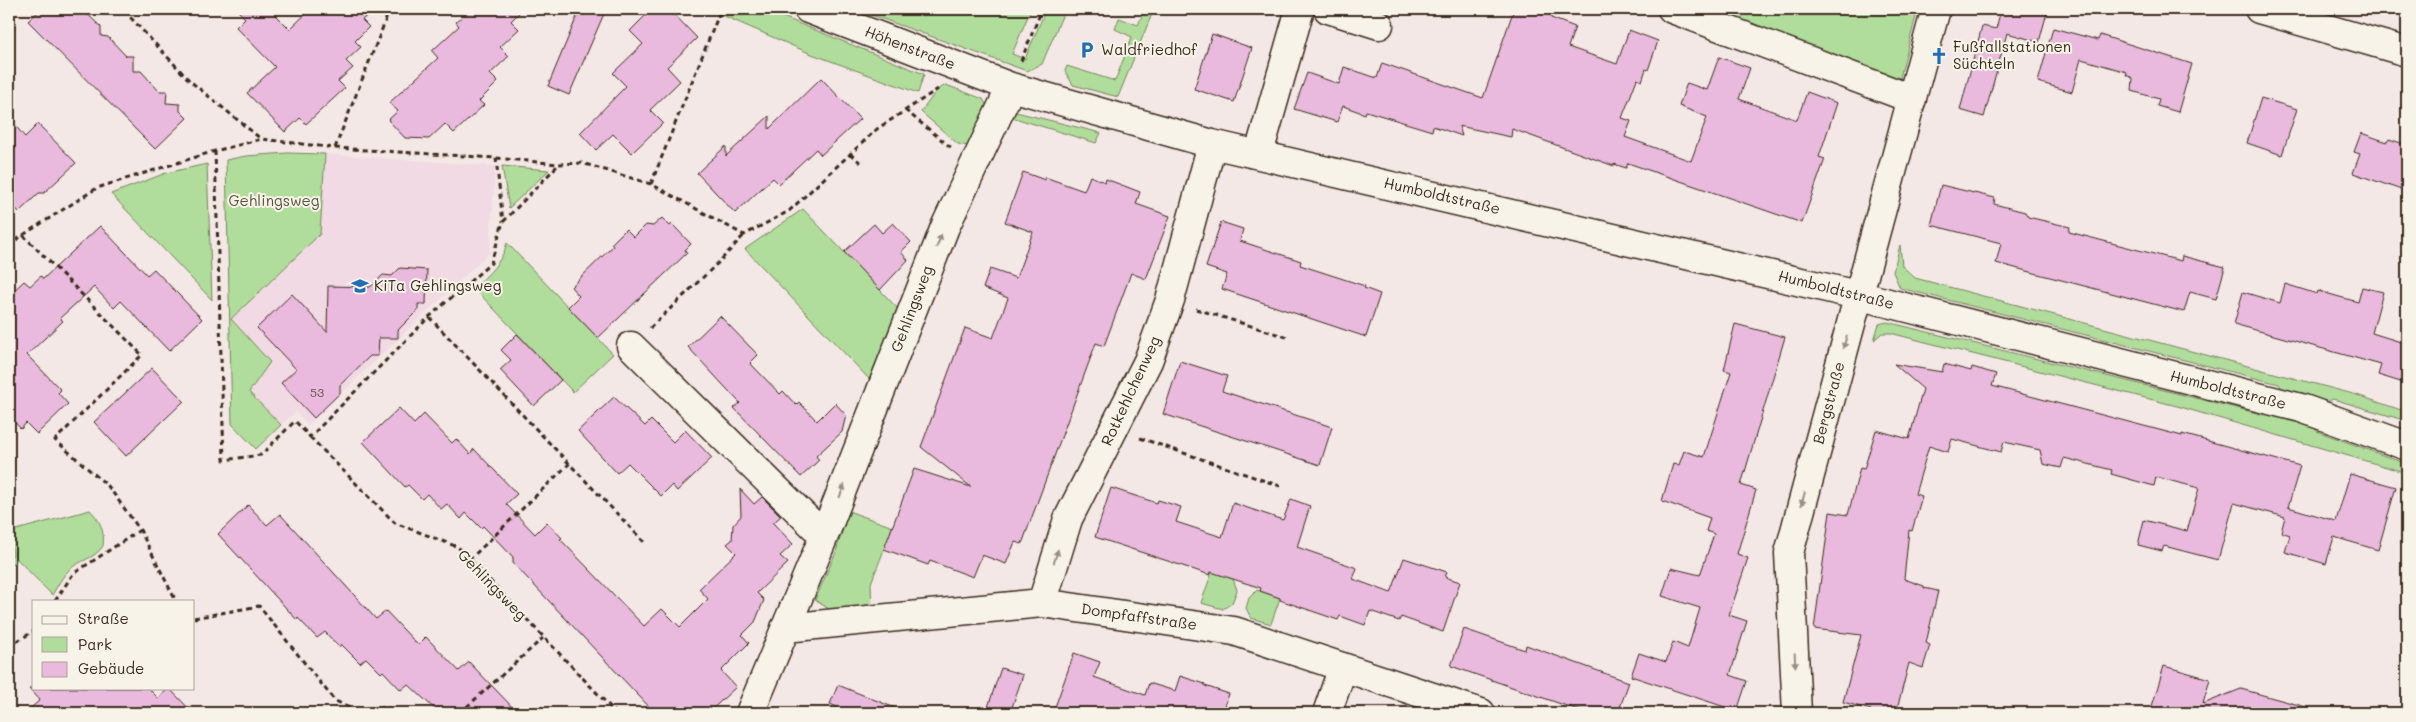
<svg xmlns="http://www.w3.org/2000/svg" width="2416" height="722" font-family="Mali,sans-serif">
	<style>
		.built { fill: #f1dae3 }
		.green { fill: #b0dd9b; stroke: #76845c }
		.building { fill: #e9badd; stroke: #3b2a1e }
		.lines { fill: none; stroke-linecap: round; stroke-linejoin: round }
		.minor-casing { stroke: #3b2a1e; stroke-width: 31 }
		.path { stroke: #3b2a1e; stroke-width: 3; stroke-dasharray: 5 4; stroke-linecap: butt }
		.minor { stroke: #f7f3e8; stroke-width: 28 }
		.oneway { fill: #998e83 }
		.labels { text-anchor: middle; stroke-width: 4; stroke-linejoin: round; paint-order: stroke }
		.number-label { font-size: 12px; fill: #664e4e }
		.poi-label { font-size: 15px; fill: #3b2a1e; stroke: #f7f3e8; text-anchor: start }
		.street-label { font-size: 15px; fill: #3b2a1e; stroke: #f7f3e8 }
		.park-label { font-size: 15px; fill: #58573d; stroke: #f7f3e8 }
	</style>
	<rect width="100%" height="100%" fill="#f4e8e6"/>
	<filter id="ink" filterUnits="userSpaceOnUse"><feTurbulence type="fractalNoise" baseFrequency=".02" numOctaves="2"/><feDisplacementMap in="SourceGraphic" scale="10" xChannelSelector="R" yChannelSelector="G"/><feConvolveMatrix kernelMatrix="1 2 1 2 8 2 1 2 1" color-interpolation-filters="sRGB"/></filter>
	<g filter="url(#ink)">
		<path class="built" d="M325 154 495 166 490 252 308 425 296 412 281 425 249 392 231 320 320 234Z"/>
		<path class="green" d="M708 9H763L924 74 918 93 809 53Z
			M855 9H1031L1012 54 1025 59 1046 9H1065L1042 64 1027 71Z
			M1145 9H1154L1118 97 1073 85 1065 71 1067 66 1115 81 1132 37 1115 29 1119 18 1138 25Z
			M1696 9H1918L1899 81Z
			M946 85 983 99 988 108 968 146 958 144 921 112 937 90Z
			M1016 112 1101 133 1096 143 1008 116Z
			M287 153 325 154 320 234 231 319 270 362 249 392 281 425 256 449 232 424 226 160 246 156Z
			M207 164 212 300 111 194 166 173Z
			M502 166 549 170 509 208Z
			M803 209 900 311 870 380 745 249Z
			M507 243 613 354 573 392 474 288C488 274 502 263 507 243Z
			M1900 245 1902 266 1915 278 2357 395 2407 412V421L2333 399 2319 406 2289 398 2279 384 1900 288 1893 272Z
			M1887 322 2265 415C2284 408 2305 415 2317 431L2407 464V473L2177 406 1890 333H1882L1874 340 1879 324Z
			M90 510C100 520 105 531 103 546 94 560 78 560 68 571 62 577 57 587 52 595L17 559 9 567V557L13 555 9 532Z
			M848 511 893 527 871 583 872 613 838 615 815 600 836 552Z
			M1212 572 1233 579 1237 590 1232 603 1223 609 1201 603Z
			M1257 590 1280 598 1271 624 1251 618 1246 608 1249 598Z"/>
		<path class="building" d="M41 9H82L101 27V36L108 37 126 56H133V71H141L159 91H167L166 103 180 104V111L187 118 155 149 28 21Z
			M236 9H270L290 29 311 9H375L362 20 369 27 355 41 361 47 346 61 353 68 338 81 345 88 306 124 300 118 285 132 247 93 275 67 236 27 245 18Z
			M471 9H523L511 21 519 29 500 47 509 56 490 74 498 82 479 101 484 105 454 133 445 124 429 139 405 138 388 120 398 111 389 103 438 58 432 51 459 26 456 22Z
			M580 9H606L569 95 548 86Z
			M652 9H669L697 38 667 67 680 81 650 110 663 123 632 153 613 134 596 150 580 133 626 86 613 73 643 44 630 31Z
			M1514 9H1554L1551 18 1575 27 1568 47 1617 64 1629 30 1658 41 1648 70 1646 69 1642 81 1637 79 1622 118 1631 121 1625 137 1691 161 1707 117 1679 106 1687 83 1707 90 1719 57 1750 68 1739 99 1797 120 1807 92 1837 103 1819 157 1825 159 1802 223 1628 163 1626 168 1614 164V166L1512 129 1511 137 1459 126 1462 136 1433 126 1432 131 1366 111 1365 114 1343 106 1337 122 1294 109 1307 73 1339 84 1344 67 1377 78 1382 63 1483 98Z
			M2001 9H2048L2039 42 2007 33 1984 117 1960 110 1982 26 1996 29Z
			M2053 28 2098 40 2100 35 2192 64 2178 112 2157 106 2159 99 2132 91 2133 78 2126 75 2127 72 2081 59 2072 92 2038 82Z
			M1212 34 1252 48 1234 102 1194 89Z
			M821 78 860 119 821 155 816 149 779 184 773 178 735 213 697 173 726 146V156L769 116V129Z
			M2261 98 2297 109 2282 155 2247 143Z
			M13 123 25 137 38 124 76 163 44 193H39L19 212 9 201V155L13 151Z
			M2361 133 2387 142 2389 139 2407 145V192L2353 173 2360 154 2354 152Z
			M1023 172 1045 180V177L1084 191 1090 176 1105 182 1106 179 1140 192 1136 204 1170 216 1146 279 1131 273 1104 346 1096 343 1022 544 1015 542 1006 564 982 555 973 577 930 561 928 565 884 549 914 469 971 487 921 447 965 328 993 338 1008 298 983 288 990 269 1016 278 1033 232 1005 222Z
			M1941 185 1995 198 1994 204 2025 212 2028 217 2070 227 2069 232 2181 261 2182 256 2225 267 2216 299 2190 292 2184 312 1996 263 2001 243 1931 225Z
			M662 218 670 226 672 224 691 244 685 250 687 253 598 338 568 307 579 296 571 287 613 246 611 244 626 229 634 237 646 225 653 226Z
			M1221 222 1243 229 1240 241 1301 261 1300 265 1365 286 1364 288 1380 294 1366 337 1222 289 1227 274 1206 267Z
			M893 223 911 242 901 252 908 260 880 290 844 252 874 224 882 233Z
			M100 226 147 275 154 269 202 319 169 351 121 301 114 308 94 287 60 318 63 321 27 355 61 390 58 393 68 404 37 434 26 423 21 429 9 416V295L24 281 30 286 41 276 43 279Z
			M400 268 427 270 426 304H418V310L398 330V338H379L378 356H370L340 385V393L314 418 281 383 296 369 257 328 292 294 327 332 328 286 370 287 383 275 392 276Z
			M2285 284 2317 294 2318 291 2358 302 2362 287 2383 292 2372 333 2407 344V384L2378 375 2381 365 2234 324 2243 292 2280 303Z
			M720 316 758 355 750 363 780 394 783 391 796 405 799 402 817 421 835 403 846 415 842 432 816 456 819 460 801 477 734 408 740 403 688 347Z
			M1735 324 1785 337 1741 485 1756 490 1737 554 1748 558 1729 615 1747 621 1730 675 1747 681 1737 711 1631 676 1639 653 1666 662 1673 642 1688 648 1700 608 1662 596 1671 568 1700 575 1714 534 1706 531 1710 518 1662 501 1673 464 1679 465 1684 451 1704 457 1731 372 1724 370Z
			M517 334 561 380 534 406 500 370 511 360 501 350Z
			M1180 361 1227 376 1222 391 1332 427 1320 465 1163 414Z
			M1894 364 1942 372 1944 364 1971 371 1972 367 1996 374 1992 386 2182 436V434L2300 466 2288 507 2336 521 2350 474 2396 487 2378 550 2334 537 2326 564 2285 552 2290 535 2281 532 2285 517 2234 503 2218 560 2164 546 2162 551 2138 545 2144 520 2187 531 2199 488 2156 477 2154 486 2111 474 2112 470 2064 458 2061 468 2043 464 2040 450 2004 442 2001 452 1952 439 1948 452 1929 446 1915 494 1922 496 1912 531 1909 530 1904 579 1924 586V588L1938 591 1926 643 1930 645 1923 668 1909 663 1896 713H1869L1871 710 1843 702 1861 635 1814 629 1830 512 1848 515 1860 468 1864 469 1876 430 1909 439 1923 389Z
			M152 368 184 401 126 456 94 422Z
			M614 397 645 426 651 420 673 442 685 430 712 458 677 491 672 485 661 496 628 463 617 473 578 431Z
			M399 408 414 424 424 414 452 443 456 439 470 454 474 449 517 494 506 504 535 534 547 522 562 538 560 539 644 626 662 609 680 627 708 599 699 589 736 553 727 544 732 540 733 525 741 516 740 489 754 504 762 497 781 516 773 523 793 544 780 556 788 563 757 593 764 600 755 622 742 635 749 643 721 671 736 687 708 713H655L513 563V557L483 526 481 528 466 513 461 519 447 504 441 509 427 494 422 499 408 485 405 487 363 442Z
			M1111 488 1157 503 1158 500 1181 507 1176 522 1222 537 1233 503 1283 520 1291 499 1310 506 1297 547 1357 568 1353 579 1391 593 1404 558 1447 572 1445 577 1460 582 1443 632 1401 617 1399 621 1370 611 1365 625 1340 616 1338 620 1280 600V598L1260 591 1261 588 1211 572 1210 575 1095 537Z
			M248 505 267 525 280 514 376 619 386 611 418 645 426 637 459 671 469 662 518 713H439L408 684 401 690 383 671 381 673 366 658 360 663 341 644 339 647 325 632 317 638 298 618 297 620 218 534Z
			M1464 629 1525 650 1526 645 1629 682 1618 713H1587L1451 666Z
			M1074 653 1100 662 1094 677 1145 695 1149 683 1175 691 1180 676 1205 684V686L1229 694 1224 709 1228 710 1227 713H1053Z
			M2164 666 2210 679 2203 704 2241 689 2306 707 2305 713H2150Z
			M1001 668 1023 675 1010 713H986Z
			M838 685 905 712V713H834L837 707 830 704Z
			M29 688H148L158 698 169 688 193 713H25L40 700Z"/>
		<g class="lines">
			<g class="minor-casing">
				<path id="minor" d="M808 9 1011 87 1212 144 1857 295 2301 408 2407 446
					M1328 9 1379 25
					M1672 9 1912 99
					M2259 9 2407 52
					M1259 153 1300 9
					M631 346 824 536
					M1042 603 1068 519 1148 361 1170 300 1212 144
					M785 628 1042 603 1234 631 1481 713
					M750 713 824 536 945 227 1011 87
					M1327 713 1343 667
					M1797 713 1789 553 1936 9"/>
			</g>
			<path class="path" d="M127 9 130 17 190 81 261 139
				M1021 61 1042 9
				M905 110 953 149
				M335 148 390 9
				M215 151 224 460 261 455 295 421 310 437 429 317 491 263 503 222 559 164
				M850 154 861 163
				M496 158 503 222
				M651 184 721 9
				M23 235 142 355 55 440 108 486 140 530 176 601
				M9 246 23 235 97 188 215 151 262 139 335 148 496 158 559 164 582 163 651 184 744 235 789 211 877 129 938 89
				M1196 309 1290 338
				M429 317 646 544
				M650 328 720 261 744 235
				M310 437 395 523 458 547 616 713
				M1140 438 1283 487
				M469 560 570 463
				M55 601 73 574 140 530
				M194 618 259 606 335 701 362 712 387 707 394 713
				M9 646 34 631
				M460 713 543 638"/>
			<use href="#minor" class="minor"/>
		</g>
		<defs><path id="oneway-solid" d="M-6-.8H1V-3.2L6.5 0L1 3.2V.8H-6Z" transform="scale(1.25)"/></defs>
		<g class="oneway">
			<use href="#oneway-solid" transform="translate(939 241) rotate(-69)"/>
			<use href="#oneway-solid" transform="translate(1845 342) rotate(105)"/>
			<use href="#oneway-solid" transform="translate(842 491) rotate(-69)"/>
			<use href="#oneway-solid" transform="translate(1803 499) rotate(105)"/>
			<use href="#oneway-solid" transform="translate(1056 556) rotate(-73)"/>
			<use href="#oneway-solid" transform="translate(1795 660) rotate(87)"/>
		</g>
	</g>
	<defs>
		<g id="parking-bare" transform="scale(1.35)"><path d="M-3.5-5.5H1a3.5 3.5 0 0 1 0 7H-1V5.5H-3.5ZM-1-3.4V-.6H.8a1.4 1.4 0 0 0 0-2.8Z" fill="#1f6fb2" stroke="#f7f3e8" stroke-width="2.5" paint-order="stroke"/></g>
		<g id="church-bare" transform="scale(1.35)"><path d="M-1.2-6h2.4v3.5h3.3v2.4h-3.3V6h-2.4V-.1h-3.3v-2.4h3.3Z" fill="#1f6fb2" stroke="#f7f3e8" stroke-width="2.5" paint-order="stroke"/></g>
		<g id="school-bare" transform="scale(1.35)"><path d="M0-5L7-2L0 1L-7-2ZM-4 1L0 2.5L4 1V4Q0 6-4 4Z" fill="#1f6fb2" stroke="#f7f3e8" stroke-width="2.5" paint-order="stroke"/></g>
	</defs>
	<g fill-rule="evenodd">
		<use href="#parking-bare" x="1087" y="50"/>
		<use href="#church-bare" x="1939" y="56"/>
		<use href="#school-bare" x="360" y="286"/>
	</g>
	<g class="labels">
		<g class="number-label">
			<text x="317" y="397">53</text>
		</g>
		<g class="poi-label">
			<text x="1953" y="52">Fußfallstationen<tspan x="1953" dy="17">Süchteln</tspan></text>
			<text x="1101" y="55">Waldfriedhof</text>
			<text x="374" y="291">KiTa Gehlingsweg</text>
		</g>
		<g class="street-label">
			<text transform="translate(910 48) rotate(21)" y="5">Höhenstraße</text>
			<text transform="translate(1442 196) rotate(13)" y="5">Humboldtstraße</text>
			<text transform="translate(1836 290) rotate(14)" y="5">Humboldtstraße</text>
			<text transform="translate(912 309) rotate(-69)" y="5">Gehlingsweg</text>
			<text transform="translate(2228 390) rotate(14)" y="5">Humboldtstraße</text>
			<text transform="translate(1131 391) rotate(-65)" y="5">Rotkehlchenweg</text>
			<text transform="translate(1829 403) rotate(-75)" y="5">Bergstraße</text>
			<text transform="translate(492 585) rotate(46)" y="5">Gehlingsweg</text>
			<text transform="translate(1139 617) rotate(8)" y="5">Dompfaffstraße</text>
		</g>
		<g class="park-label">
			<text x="274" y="206">Gehlingsweg</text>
		</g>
	</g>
	<rect width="2416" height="722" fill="none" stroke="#f7f3e8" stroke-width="30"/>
	<rect x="15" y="15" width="2386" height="692" fill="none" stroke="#3b2a1e" stroke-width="2" filter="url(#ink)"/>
	<rect x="32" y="600" width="162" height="90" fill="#f7f3e8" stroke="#aca397"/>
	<rect x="42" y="616" width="25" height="8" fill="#f7f3e8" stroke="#aca397"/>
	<text x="78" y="624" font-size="15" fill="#3b2a1e">Straße</text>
	<rect x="42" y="637" width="25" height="15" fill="#b0dd9b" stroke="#aca397"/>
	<text x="78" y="650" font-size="15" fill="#3b2a1e">Park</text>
	<rect x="42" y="662" width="25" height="15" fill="#e9badd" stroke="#aca397"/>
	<text x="78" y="674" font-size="15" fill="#3b2a1e">Gebäude</text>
</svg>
